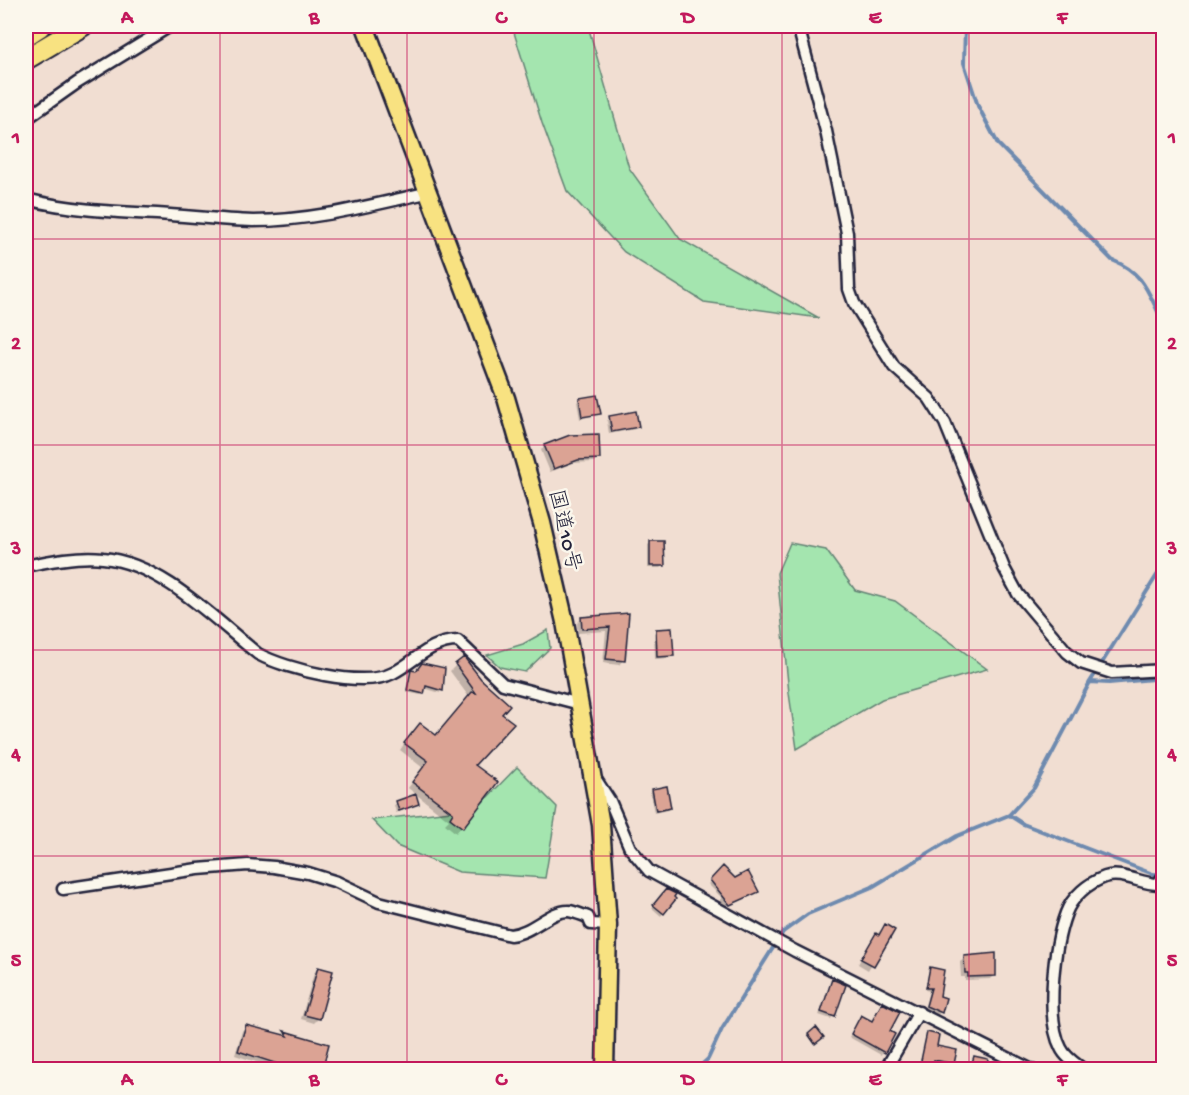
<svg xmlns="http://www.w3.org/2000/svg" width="1189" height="1095" font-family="'Gochi Hand','Klee One',sans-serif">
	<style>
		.green { fill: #a4e5af; stroke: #638475; stroke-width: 1.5 }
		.shadow { fill: #0003 }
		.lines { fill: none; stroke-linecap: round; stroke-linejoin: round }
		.stream { stroke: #6e8aaf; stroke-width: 4 }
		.building { fill: #dba394; stroke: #22223b; stroke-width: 1.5 }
		.minor-casing { stroke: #22223b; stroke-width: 15 }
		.trunk-casing { stroke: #22223b; stroke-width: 21 }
		.motorway-casing { stroke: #22223b; stroke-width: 24 }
		.minor { stroke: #fbf7ec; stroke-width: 10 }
		.trunk { stroke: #f8e281; stroke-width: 16 }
		.motorway { stroke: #f8e281; stroke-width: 20 }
		.grid { fill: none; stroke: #c2185b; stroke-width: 1.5; stroke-opacity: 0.55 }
		.labels { text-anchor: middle; stroke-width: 5; stroke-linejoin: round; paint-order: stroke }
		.street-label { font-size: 21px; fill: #22223b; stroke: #fbf7ec }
		.neatline { fill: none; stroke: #c2185b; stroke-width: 2 }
		.grid-label { font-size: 20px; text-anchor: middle; font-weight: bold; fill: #c2185b }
	</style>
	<rect width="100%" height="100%" fill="#f1ded2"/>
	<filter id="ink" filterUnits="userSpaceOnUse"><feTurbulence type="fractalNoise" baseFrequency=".0167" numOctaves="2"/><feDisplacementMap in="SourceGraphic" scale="12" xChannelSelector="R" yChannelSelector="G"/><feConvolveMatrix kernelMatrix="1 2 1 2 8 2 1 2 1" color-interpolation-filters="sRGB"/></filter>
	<g filter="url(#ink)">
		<path class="green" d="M512 26H588L629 168 680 239 819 318 704 302 624 252 567 191 542 123Z
			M790 543 826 550 855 590 895 601 987 669 882 699 797 749 789 693 777 573Z
			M548 630 550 648 525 672 500 667 487 655 523 644Z
			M517 767 557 807 545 878 459 872 397 846 372 820 477 808Z"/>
		<path class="shadow" d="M580 399 599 414 580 419 577 402Z
			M635 413 637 426 635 429 609 434 607 421 609 418Z
			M545 446 598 458 594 462 573 463 550 472 541 450Z
			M651 542 663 565 660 568H648V545Z
			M628 615 623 660 619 665 603 663 606 631 578 633 577 623 582 618Z
			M656 631 672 656 670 658 655 659 654 633Z
			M456 665 500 714 473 765 496 783 456 833 445 824 449 820 408 788 423 768 400 750 414 730 436 737 469 697 450 671Z
			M443 669 440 693 424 688 421 695 406 692 412 672Z
			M652 790 670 807 667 810 654 813 650 793Z
			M397 803 417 804 396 813 394 805Z
			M723 868 735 880 757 891 726 907 720 901 722 898 708 884Z
			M664 894 663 913 661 916 652 908Z
			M885 926 893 931 868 970 858 964 872 939Z
			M965 958 994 975 990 979 965 980V977H961L960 962Z
			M318 968 319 1018 314 1023 301 1019 314 973Z
			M930 969 940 1012 938 1015 924 1009 929 991 925 990Z
			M833 981 844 986 831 1019 819 1015Z
			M861 1017 888 1032 881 1055 849 1037Z
			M246 1026 281 1036 284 1033 327 1045 320 1070H280L235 1055 242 1031Z
			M927 1034 935 1047 955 1051 952 1070H918Z"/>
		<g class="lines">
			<path class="stream" d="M965 26 964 63 978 106 998 144 1112 260C1145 273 1148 293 1164 324
				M1090 682 1109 683 1164 678
				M1009 815 1023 824 1153 874 1163 875
				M696 1070 708 1059 722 1029 783 932 808 914 872 887 957 836 1009 815 1034 788 1090 682 1164 564"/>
		</g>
		<path class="building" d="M597 395 601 414 582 417 579 398Z
			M636 411 639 427 612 432 609 416Z
			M599 434 600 459 578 460 554 469 544 445 570 435Z
			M650 541H664L665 566H650Z
			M629 613 625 661 606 659 610 627 582 629 581 617Z
			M672 628 674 656 657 657 656 629Z
			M464 657 481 679 510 705 502 714 514 723 475 765 498 782 463 828 450 818 453 813 412 782 428 761 404 743 420 723 436 735 472 692 476 693 455 664Z
			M422 663 445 668 443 691 426 686 424 694 407 690 411 670 416 671Z
			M667 786 671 808 656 811 652 789Z
			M416 794 419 804 399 811 396 801Z
			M723 866 735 878 748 871 759 892 730 905 710 880Z
			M666 889 676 894 674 897 676 899 664 914 653 905Z
			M885 924 895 930 874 966 861 959 876 933 879 935Z
			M996 953V976L968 977V973H965L964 956Z
			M318 967 333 971 320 1019 304 1015Z
			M930 967 944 970 940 996 946 998 942 1013 926 1006 931 988H926Z
			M832 979 846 985 835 1017 821 1012Z
			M882 1003 900 1012 890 1031 895 1034 885 1053 851 1034 861 1015 872 1021Z
			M246 1025 288 1036 284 1031 329 1044 322 1070H296L238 1051Z
			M816 1027 824 1037 815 1044 808 1034Z
			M927 1032 939 1035 937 1046 957 1050 954 1064 934 1060 932 1070H919Z
			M974 1056 988 1059 986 1070H970Z"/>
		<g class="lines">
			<g class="minor-casing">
				<path id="minor" d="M798 26 826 131 847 233 849 289 854 303 894 367 929 398 945 423 1004 568 1018 594 1067 652 1081 663 1112 673 1164 670
					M26 119 77 83 170 26
					M26 199C69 210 112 212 157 214 189 216 221 220 253 221 313 221 372 205 430 192
					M26 566C49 561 79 555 103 558 161 563 214 619 258 654 286 669 363 689 393 673 416 661 430 641 458 641L503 684 580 704
					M595 778 610 801 630 848 649 871 795 951 1032 1070
					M63 889 198 869 248 865 274 867 308 873 337 882 379 902 510 935C533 933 550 910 569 911 575 912 582 915 588 917L591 924 608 925
					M885 1070 919 1012
					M1084 1070C1076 1064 1065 1057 1061 1048 1045 1018 1054 945 1066 913 1072 897 1088 883 1105 877 1122 871 1140 884 1158 884L1164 875"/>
			</g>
			<g class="trunk-casing">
				<path id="trunk" d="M365 26 506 398 542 523 565 622 601 825 608 925 605 1070"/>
			</g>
			<g class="motorway-casing">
				<path id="motorway" d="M26 35 40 26
					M26 59 82 26"/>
			</g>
			<use href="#minor" class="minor"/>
			<use href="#trunk" class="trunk"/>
			<use href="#motorway" class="motorway"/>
		</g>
	</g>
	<path class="grid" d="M220 26V1070M407 26V1070M594 26V1070M782 26V1070M969 26V1070M26 239H1164M26 445H1164M26 650H1164M26 856H1164"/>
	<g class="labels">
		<g class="street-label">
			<text transform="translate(566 530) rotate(77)" y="7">国道10号</text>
		</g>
	</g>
	<rect width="1189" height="1095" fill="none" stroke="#fbf7ec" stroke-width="66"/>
	<rect x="33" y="33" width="1123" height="1029" class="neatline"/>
	<g class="grid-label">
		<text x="127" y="23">A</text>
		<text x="314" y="23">B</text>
		<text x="501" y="23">C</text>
		<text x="688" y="23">D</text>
		<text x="875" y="23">E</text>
		<text x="1062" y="23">F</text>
		<text x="16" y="143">1</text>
		<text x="1172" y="143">1</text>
		<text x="16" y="349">2</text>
		<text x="1172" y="349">2</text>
		<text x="16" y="554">3</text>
		<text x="1172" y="554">3</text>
		<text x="16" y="760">4</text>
		<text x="1172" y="760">4</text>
		<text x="16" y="966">5</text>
		<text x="1172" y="966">5</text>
		<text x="127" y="1085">A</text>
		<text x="314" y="1085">B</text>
		<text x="501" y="1085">C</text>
		<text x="688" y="1085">D</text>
		<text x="875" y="1085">E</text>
		<text x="1062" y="1085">F</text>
	</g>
</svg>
